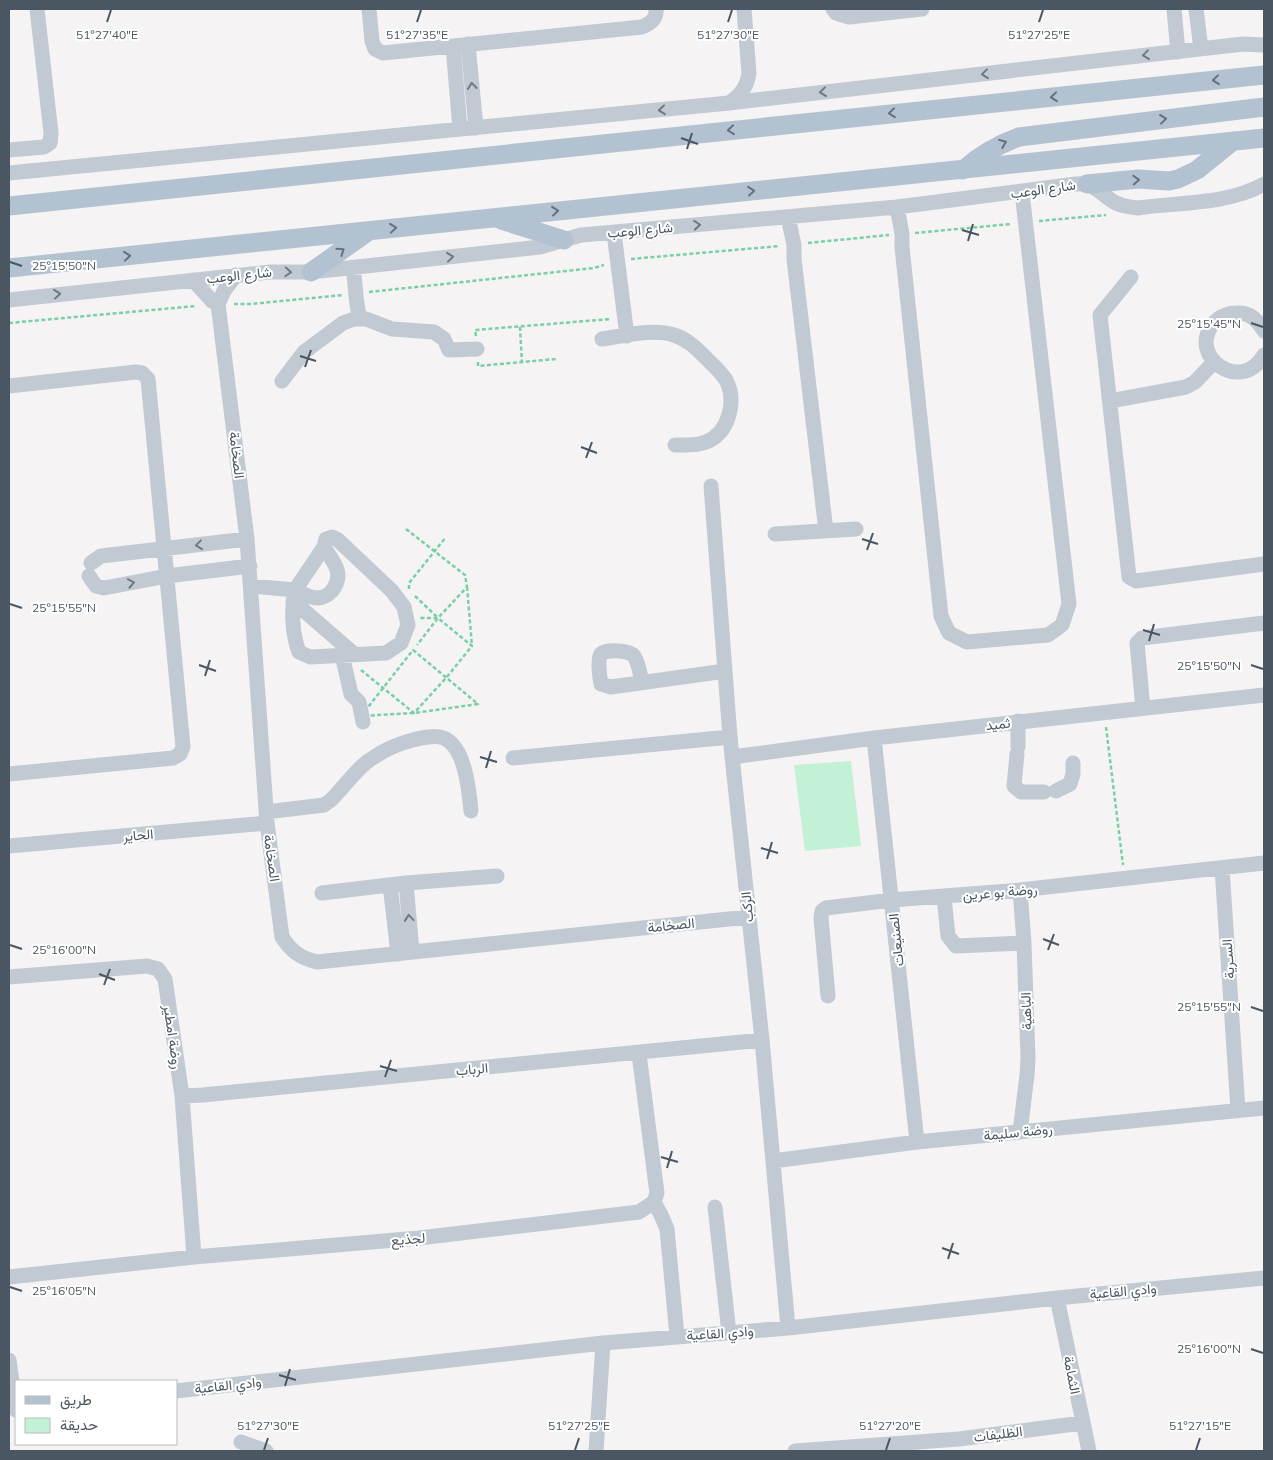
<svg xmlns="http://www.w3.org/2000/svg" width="1273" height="1460" font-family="Mulish,Vazirmatn,sans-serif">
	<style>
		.green { fill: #c3f1d5 }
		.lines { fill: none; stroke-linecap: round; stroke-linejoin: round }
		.path { stroke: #7ad0a6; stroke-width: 2.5; stroke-dasharray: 4 2.5; stroke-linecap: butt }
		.minor { stroke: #c1cad2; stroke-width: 15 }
		.major { stroke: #b3c2d1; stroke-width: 19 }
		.oneway { stroke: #6e7983 }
		.oneway2 { stroke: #64717d }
		.ticks { fill: none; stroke: #4a5661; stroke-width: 2 }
		.labels { text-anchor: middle; stroke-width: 4; stroke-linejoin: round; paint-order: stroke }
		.street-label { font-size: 14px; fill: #4a5661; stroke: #fff }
		.ticks-label { font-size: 12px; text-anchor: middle; fill: #4a5661; stroke: #fff; stroke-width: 4; stroke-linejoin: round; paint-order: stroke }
	</style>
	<rect width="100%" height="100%" fill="#f5f3f3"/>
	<path class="green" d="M851 761 861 846 805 851 794 765Z"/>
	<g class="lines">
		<path class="path" d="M1039 221 1106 215
			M915 233 1011 224
			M808 243 889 235
			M631 259 780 246
			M369 292 594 268 604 265
			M234 304H251L343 295
			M9 323 196 306
			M520 327 522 363
			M476 336 475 330 611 319
			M478 362V366L556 359
			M406 529 465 575 467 587 438 618 417 645
			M467 587 472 646
			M409 589V583L446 537
			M415 596 437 617
			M413 650 478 704 414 713 361 716Z
			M361 670 414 713 446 678 472 646 438 618H420
			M1106 727 1123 865"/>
		<path class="minor" d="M369 9 372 41 375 49 383 53 642 27C651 23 657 19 656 9
			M833 9 836 13 849 17 922 9
			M1174 9 1178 52
			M1196 9 1201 49
			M468 44 476 128
			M453 46 460 129
			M729 103C741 95 747 87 749 73L744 9
			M9 150 44 147 50 143 51 133 37 9
			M9 173 729 103 1243 44 1264 45
			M897 207 902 234V247L941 616 949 633 967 642 1048 635 1062 625 1069 604 1022 192
			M788 217 794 245V259L826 531
			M614 233 627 336
			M353 268C356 285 355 302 360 319
			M236 275 224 291 218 304 247 539 267 823 282 937C291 951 300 958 317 962L748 917
			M1131 277 1100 315 1129 577 1136 581 1264 564
			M193 280 212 301 218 304
			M9 300 270 272H311L540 247 581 235 897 207 1076 184C1093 182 1099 192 1111 200 1119 206 1129 207 1138 208 1179 202 1227 205 1264 184
			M1264 331C1258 320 1249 312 1237 313 1227 313 1219 317 1213 324 1187 356 1241 395 1264 355
			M602 339C624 336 652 328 674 335 687 339 696 348 705 357 712 364 720 371 726 380 737 401 729 433 706 442 696 446 685 445 675 445
			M282 381 304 352 343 323 354 319H366L392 329 434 332 444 339 449 350 477 349
			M9 386 136 372 142 373 148 379 183 747 180 754 173 758 9 774
			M1110 401 1186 387 1195 382 1214 362
			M711 486 730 737 762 1040 788 1328
			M775 534 856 529
			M91 563 101 556 247 539
			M89 576 96 586 104 588 167 576 250 566
			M252 586 295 590 324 547 326 539 332 537 338 540 392 591 404 607 408 625 401 643 386 653 310 657 299 652C292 634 291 609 295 590 301 593 310 598 317 598 332 598 342 580 336 567 333 560 328 554 324 547
			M293 601 354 654
			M342 655 351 694 359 702 363 722
			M642 682C640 675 639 663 634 656 630 650 606 649 601 654 597 658 600 679 601 684L611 687 725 671
			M1143 708 1137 643 1142 638 1264 623
			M874 738 917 1142
			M1018 747V721
			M1017 754 1014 786 1021 792H1044
			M732 757 874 738 1264 695
			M513 758 730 737
			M1056 791 1070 784 1073 774V763
			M266 812 324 805 331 800C342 789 356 770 368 761 382 751 396 744 413 740 421 738 431 735 440 737 465 742 469 790 471 811
			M9 846 267 823
			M1222 868 1238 1110
			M406 883 412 952
			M390 885 398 954
			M1020 890 1024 943 1028 1058 1027 1075 1020 1132
			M322 893 406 883 497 876
			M944 897 948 936 956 946 1024 943
			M9 977 147 966 158 969 165 979 182 1096 194 1257
			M828 996 821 918 822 911 826 908 892 900 1020 890 1264 863
			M182 1096 203 1095 762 1040
			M773 1161 917 1142 1264 1108
			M654 1202 661 1215 667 1229 677 1336
			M715 1207 729 1333
			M9 1277 194 1257 419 1238 639 1212 654 1202 657 1193 639 1054
			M1057 1298 1089 1451
			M9 1360 16 1410
			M176 1391 603 1343 788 1328 1057 1298 1264 1278
			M241 1442 266 1451
			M596 1451 603 1343
			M795 1451 959 1439 1082 1423"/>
		<path class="major" d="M963 170C980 155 997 145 1019 137L1264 107
			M1087 184 1138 179 1169 181 1178 179 1197 170 1233 141
			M9 206 1264 75
			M501 220 564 240
			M9 268 1264 138
			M311 272 369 231"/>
	</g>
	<defs><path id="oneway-chevron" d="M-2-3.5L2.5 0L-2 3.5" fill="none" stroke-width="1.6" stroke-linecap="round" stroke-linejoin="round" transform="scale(1.25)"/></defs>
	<g class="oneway">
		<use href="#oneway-chevron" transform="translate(1146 55) rotate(173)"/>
		<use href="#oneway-chevron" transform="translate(985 74) rotate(173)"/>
		<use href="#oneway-chevron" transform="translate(472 86) rotate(-96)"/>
		<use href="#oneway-chevron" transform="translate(823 92) rotate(173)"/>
		<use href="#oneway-chevron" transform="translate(662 110) rotate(174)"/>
		<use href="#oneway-chevron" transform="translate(697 225) rotate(-5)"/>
		<use href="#oneway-chevron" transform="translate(450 257) rotate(-6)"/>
		<use href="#oneway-chevron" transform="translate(288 272) rotate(3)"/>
		<use href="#oneway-chevron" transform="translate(57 294) rotate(-6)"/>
		<use href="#oneway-chevron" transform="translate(199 545) rotate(173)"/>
		<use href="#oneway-chevron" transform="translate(131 583) rotate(-11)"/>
		<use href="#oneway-chevron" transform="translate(409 918) rotate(-95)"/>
	</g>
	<g class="oneway2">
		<use href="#oneway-chevron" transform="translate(1216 80) rotate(174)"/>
		<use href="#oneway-chevron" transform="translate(1054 97) rotate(174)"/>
		<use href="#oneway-chevron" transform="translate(892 113) rotate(174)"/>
		<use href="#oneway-chevron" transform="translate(1163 119) rotate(-7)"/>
		<use href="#oneway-chevron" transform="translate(731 130) rotate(174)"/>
		<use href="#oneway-chevron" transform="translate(1003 143) rotate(-22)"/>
		<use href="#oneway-chevron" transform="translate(1136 180) rotate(-3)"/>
		<use href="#oneway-chevron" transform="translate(751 191) rotate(-6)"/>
		<use href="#oneway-chevron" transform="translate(555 211) rotate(-6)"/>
		<use href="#oneway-chevron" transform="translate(393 228) rotate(-6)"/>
		<use href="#oneway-chevron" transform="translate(341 251) rotate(-35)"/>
		<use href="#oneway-chevron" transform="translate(127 256) rotate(-6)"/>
	</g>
	<path class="ticks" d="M107 22 111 10M417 22 421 10M728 22 732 10M1039 22 1043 10M681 138 698 144M687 149 692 133M962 230 979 235M968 241 973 224M10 262 22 266M1251 323 1263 327M300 356 316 361M305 367 311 350M581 447 597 453M586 458 592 442M862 539 878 544M867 550 873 533M10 604 22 608M1143 630 1160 635M1149 641 1154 624M199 665 216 671M1251 665 1263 669M205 676 210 660M480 757 497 762M486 768 491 751M761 848 778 853M767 859 772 842M1043 939 1059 945M10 945 22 949M1048 950 1054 934M99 974 115 980M104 985 110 969M1251 1007 1263 1011M380 1066 397 1071M385 1077 391 1060M661 1157 678 1162M667 1168 672 1151M942 1248 959 1254M948 1259 953 1243M10 1287 22 1291M1251 1349 1263 1353M279 1375 296 1380M285 1386 290 1369M264 1450 268 1438M575 1450 579 1438M886 1450 890 1438M1196 1450 1200 1438"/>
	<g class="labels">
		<g class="street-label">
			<text transform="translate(1043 189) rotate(-8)" y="5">شارع الوعب</text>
			<text transform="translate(640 230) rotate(-5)" y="5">شارع الوعب</text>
			<text transform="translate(239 275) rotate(-6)" y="5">شارع الوعب</text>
			<text transform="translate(237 455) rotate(83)" y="5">الصخامة</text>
			<text transform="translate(998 724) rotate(-6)" y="5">ثميد</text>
			<text transform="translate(138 835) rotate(-5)" y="5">الحاير</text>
			<text transform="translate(272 858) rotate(82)" y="5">الصخامة</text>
			<text transform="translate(1000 892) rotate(-5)" y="5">روضة بو عرين</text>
			<text transform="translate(747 907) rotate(-96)" y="5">الركب</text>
			<text transform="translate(671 925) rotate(-6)" y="5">الصخامة</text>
			<text transform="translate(896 940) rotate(-96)" y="5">الصنيعات</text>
			<text transform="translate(1228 959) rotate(-94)" y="5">السـرية</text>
			<text transform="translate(1026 1011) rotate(-92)" y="5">الباهية</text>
			<text transform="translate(173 1037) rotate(82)" y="5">روضة امطير</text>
			<text transform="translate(472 1069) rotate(-5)" y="5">الرباب</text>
			<text transform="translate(1018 1132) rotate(-6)" y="5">روضة سليمة</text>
			<text transform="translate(408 1239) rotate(-5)" y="5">لجذيع</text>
			<text transform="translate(1123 1291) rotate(-5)" y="5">وادي القاعية</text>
			<text transform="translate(720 1333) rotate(-4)" y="5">وادي القاعية</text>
			<text transform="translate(1072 1375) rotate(79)" y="5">الثمامة</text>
			<text transform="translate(228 1385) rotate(-6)" y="5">وادي القاعية</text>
			<text transform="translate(998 1434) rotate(-7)" y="5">الظليفات</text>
		</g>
	</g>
	<g class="ticks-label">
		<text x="107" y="39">51°27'40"E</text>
		<text x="417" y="39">51°27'35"E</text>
		<text x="728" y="39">51°27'30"E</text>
		<text x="1039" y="39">51°27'25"E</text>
		<text x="64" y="270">25°15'50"N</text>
		<text x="1209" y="328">25°15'45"N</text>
		<text x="64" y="612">25°15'55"N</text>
		<text x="1209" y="670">25°15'50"N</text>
		<text x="64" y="954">25°16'00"N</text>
		<text x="1209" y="1011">25°15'55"N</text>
		<text x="64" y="1295">25°16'05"N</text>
		<text x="1209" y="1353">25°16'00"N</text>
		<text x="268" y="1430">51°27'30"E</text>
		<text x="579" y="1430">51°27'25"E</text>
		<text x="890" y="1430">51°27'20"E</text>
		<text x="1200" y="1430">51°27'15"E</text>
	</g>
	<rect width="1273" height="1460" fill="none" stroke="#4a5661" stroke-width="20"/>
	<rect x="15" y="1380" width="162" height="65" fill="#ffffff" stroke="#b7bbc0"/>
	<rect x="25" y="1396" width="25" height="8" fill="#b3c2d1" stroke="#b7bbc0"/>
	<text x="60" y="1405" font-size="15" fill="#4a5661">طريق</text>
	<rect x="25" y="1418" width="25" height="15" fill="#c3f1d5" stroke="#b7bbc0"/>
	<text x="60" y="1430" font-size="15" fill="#4a5661">حديقة</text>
</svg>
